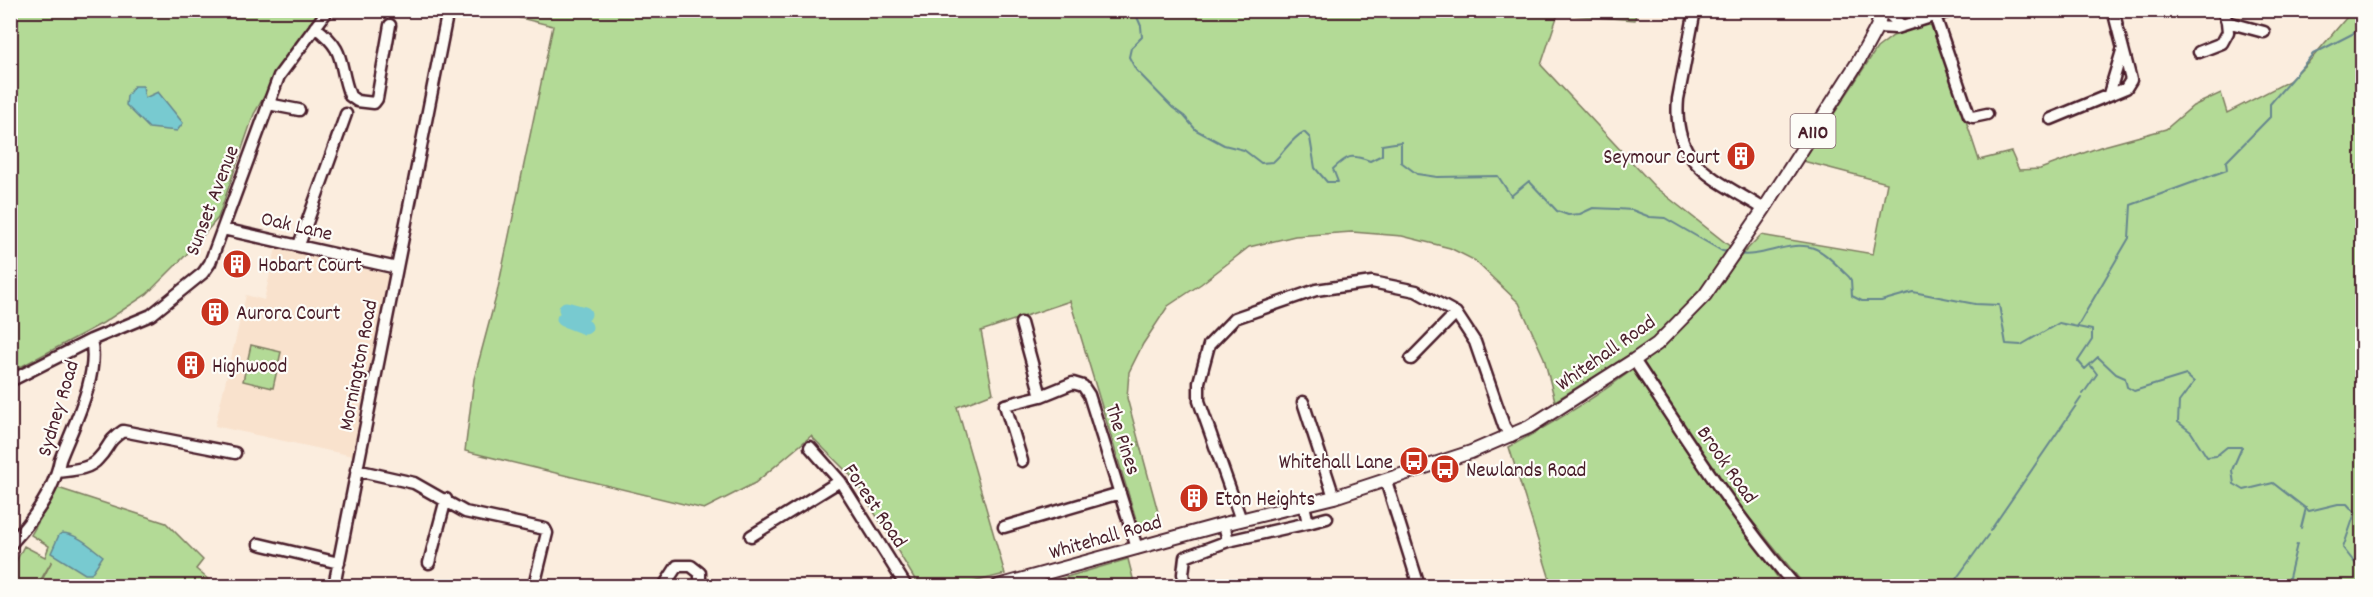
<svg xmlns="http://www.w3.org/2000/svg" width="2373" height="597" font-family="Dekko,sans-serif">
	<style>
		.built { fill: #f9e2cd }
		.green { fill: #b3da96; stroke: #7e7c60; stroke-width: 1.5 }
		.water { fill: #78cad0; stroke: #66868e; stroke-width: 1.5 }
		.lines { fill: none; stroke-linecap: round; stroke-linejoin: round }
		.stream { stroke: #66868e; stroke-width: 2 }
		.river { stroke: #78cad0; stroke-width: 15 }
		.minor-casing { stroke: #4a1f2b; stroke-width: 15 }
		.major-casing { stroke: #4a1f2b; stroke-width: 16 }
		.minor { stroke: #fdfcf7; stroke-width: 10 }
		.major { stroke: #fdfcf7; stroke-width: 12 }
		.labels { text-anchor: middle; stroke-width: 4.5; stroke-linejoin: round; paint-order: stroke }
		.shield { fill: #fdfcf7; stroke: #806168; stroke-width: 1.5 }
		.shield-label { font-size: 20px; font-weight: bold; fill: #4a1f2b }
		.poi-label { font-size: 21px; fill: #4a1f2b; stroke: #fdfcf7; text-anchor: start }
		.street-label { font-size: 21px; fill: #4a1f2b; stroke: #fdfcf7 }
	</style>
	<rect width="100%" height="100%" fill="#fbedde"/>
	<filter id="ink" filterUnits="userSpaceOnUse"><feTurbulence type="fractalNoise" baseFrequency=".0167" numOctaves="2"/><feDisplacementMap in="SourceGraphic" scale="12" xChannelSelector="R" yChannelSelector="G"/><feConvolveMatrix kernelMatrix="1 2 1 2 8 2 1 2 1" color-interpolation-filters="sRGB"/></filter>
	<g filter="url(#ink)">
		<path class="built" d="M276 248 392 275 353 456 215 426 246 295 264 300Z"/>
		<path class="green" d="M10 11H319L276 76 254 114 218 218 186 255 147 294 103 323 11 372Z
			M492 11H1636L1635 20 1558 14 1541 65 1655 187 1732 248 1707 288 1658 337 1555 401 1544 358 1519 303 1474 260 1450 248 1402 236 1352 232 1295 236 1249 247 1201 284 1168 306 1143 344 1129 372 1127 398 1161 523 1139 529 1070 301 981 331 993 393 957 407 1005 574 958 586H919L854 479 811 436 755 483 704 509 465 451 474 379 497 293 553 26Z
			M2352 11H2362V586H1805L1744 511 1735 516 1778 578 1770 586H1552L1509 447C1581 408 1654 362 1709 300 1717 291 1723 279 1730 270 1739 257 1750 246 1761 235L1873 254 1887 183 1803 161 1877 48 1893 36 1933 21 1979 160 2011 152 2019 170 2040 169 2100 147 2166 129 2193 106 2221 93 2227 113 2289 81 2313 57Z
			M251 345 281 352 273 388 243 381Z
			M58 488 166 523 203 560 196 569 216 586H39L52 561 37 586H11V571L24 546 45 557 49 546 31 535Z
			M1128 559 1135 586H1036Z"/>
		<path class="water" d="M134 86H143L145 98 158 92 183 123 177 131 149 128 126 105 127 96Z
			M62 533C78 534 91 547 103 556L91 574H85L51 553 59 535Z"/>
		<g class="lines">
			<path class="stream" d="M1082 10 1096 15 1123 10
				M1134 10 1141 26 1142 37 1131 48 1129 57 1136 70 1173 108 1184 116 1196 130 1224 145 1244 150 1261 163 1273 162C1285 152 1290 139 1304 132L1310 138 1315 168 1327 182H1338L1333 169C1348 155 1350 154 1370 161L1382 155V145L1401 142V162L1417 174 1437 177 1498 176 1511 196 1529 181 1557 211 1568 215 1580 214 1593 208 1617 209 1632 210 1650 217 1665 218 1722 251 1729 252
				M1737 254C1763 259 1791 238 1816 249 1828 254 1839 268 1849 277L1851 280 1852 296 1862 301H1881L1913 292 1975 304 1999 305 2006 344 2021 345 2059 323 2092 330V340L2078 361 2085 369 2098 357 2116 374 2125 378 2127 387 2134 391 2186 375 2194 382 2179 402 2178 422 2191 432 2207 457 2216 456 2227 447H2242L2232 470 2234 484 2244 490 2273 483 2309 511 2338 504H2347L2355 513 2343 548 2362 572
				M2077 327 2129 238 2131 205 2227 170 2226 162 2270 117V104L2313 54 2362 29
				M2083 394 2097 374 2091 366
				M2301 528 2306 508
				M1990 531 2081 398
				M1951 586 1988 535
				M2287 586 2297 544"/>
			<path class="river" d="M566 309 584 314
				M564 319 585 327"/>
			<g class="minor-casing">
				<path id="minor" d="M1695 10 1678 99C1672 166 1715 178 1764 209
					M1884 10 1902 26
					M2223 10 2227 22 2264 32
					M1935 16 1969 115 1973 117 1987 114
					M315 27C348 52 337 62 350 96L357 101 374 103 377 99 390 25
					M1877 27 1896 28 1953 10
					M2199 52 2222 43 2228 32 2227 22
					M2109 94 2122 51
					M268 104 299 110
					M2051 119 2126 88 2131 80 2113 10
					M223 229 397 268
					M299 245 346 114
					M1021 323 1041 396
					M1411 359 1456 313
					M1634 360C1685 437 1735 516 1795 586
					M10 381 91 340 151 315 203 273 210 263 279 76 328 10
					M1303 402 1334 497
					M810 447 840 481 906 586
					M1022 461 1005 405 1041 396 1073 383 1083 386 1089 395 1137 548
					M356 470 414 483 465 512 545 529 547 533 534 586
					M58 472C71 470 89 470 98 459 110 447 106 442 123 431L235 453
					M1386 481 1419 586
					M1241 520 1199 401V382L1209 345 1235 318 1316 290 1372 282 1416 291 1456 313 1475 342 1504 426 1511 436
					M1308 523 1327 518
					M1004 527 1120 493
					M751 536 840 481
					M1228 541 1308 523 1304 505
					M259 544 339 563
					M10 545C32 521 54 492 60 460 73 426 100 376 91 340
					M429 563 446 499
					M334 586 448 10
					M664 586 677 566H691L700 573V586
					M1185 586 1183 574 1185 557 1228 541 1224 524"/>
			</g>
			<g class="major-casing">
				<path id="major" d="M998 586 1224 524 1334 497 1471 452 1529 427 1634 360 1657 344 1705 295 1764 209 1858 62 1877 27 1882 10"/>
			</g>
			<use href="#minor" class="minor"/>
			<use href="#major" class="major"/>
		</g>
	</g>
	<defs>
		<g id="building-disc" transform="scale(1.5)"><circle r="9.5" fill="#c8321e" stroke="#fdfcf7"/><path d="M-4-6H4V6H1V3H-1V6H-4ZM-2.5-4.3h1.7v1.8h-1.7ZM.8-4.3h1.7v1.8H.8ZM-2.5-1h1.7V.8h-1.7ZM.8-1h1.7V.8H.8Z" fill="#fff"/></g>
		<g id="bus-disc" transform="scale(1.5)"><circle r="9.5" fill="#c8321e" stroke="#fdfcf7"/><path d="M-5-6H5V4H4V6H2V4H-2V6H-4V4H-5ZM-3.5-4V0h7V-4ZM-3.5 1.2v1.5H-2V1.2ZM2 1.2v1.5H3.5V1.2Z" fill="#fff"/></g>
	</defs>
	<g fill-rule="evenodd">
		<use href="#building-disc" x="1741" y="156"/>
		<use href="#building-disc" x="237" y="264"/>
		<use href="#building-disc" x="215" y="312"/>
		<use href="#building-disc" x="191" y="365"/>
		<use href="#bus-disc" x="1414" y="461"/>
		<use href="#bus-disc" x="1445" y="469"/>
		<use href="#building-disc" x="1194" y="498"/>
	</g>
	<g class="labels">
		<rect class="shield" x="1790.5" y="114" width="45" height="34" rx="4.5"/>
		<g class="shield-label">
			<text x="1813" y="138">A110</text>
		</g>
		<g class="poi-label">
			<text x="1720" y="163" text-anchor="end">Seymour Court</text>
			<text x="258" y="271">Hobart Court</text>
			<text x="236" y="319">Aurora Court</text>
			<text x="212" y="372">Highwood</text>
			<text x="1393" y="468" text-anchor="end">Whitehall Lane</text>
			<text x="1466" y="476">Newlands Road</text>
			<text x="1215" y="505">Eton Heights</text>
		</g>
		<g class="street-label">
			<text transform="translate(211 200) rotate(-69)" y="7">Sunset Avenue</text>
			<text transform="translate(297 225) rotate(13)" y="7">Oak Lane</text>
			<text transform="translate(1605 352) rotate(-35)" y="7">Whitehall Road</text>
			<text transform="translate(357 365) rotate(-79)" y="7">Mornington Road</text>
			<text transform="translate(57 408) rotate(-73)" y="7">Sydney Road</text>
			<text transform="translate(1124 439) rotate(72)" y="7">The Pines</text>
			<text transform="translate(1728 464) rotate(55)" y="7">Brook Road</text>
			<text transform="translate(876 505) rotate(56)" y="7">Forest Road</text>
			<text transform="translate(1105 536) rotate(-16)" y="7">Whitehall Road</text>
		</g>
	</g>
	<rect width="2373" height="597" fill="none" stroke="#fdfcf7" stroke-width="36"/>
	<rect x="18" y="18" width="2337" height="561" fill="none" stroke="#4a1f2b" stroke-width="2" filter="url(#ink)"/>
</svg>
